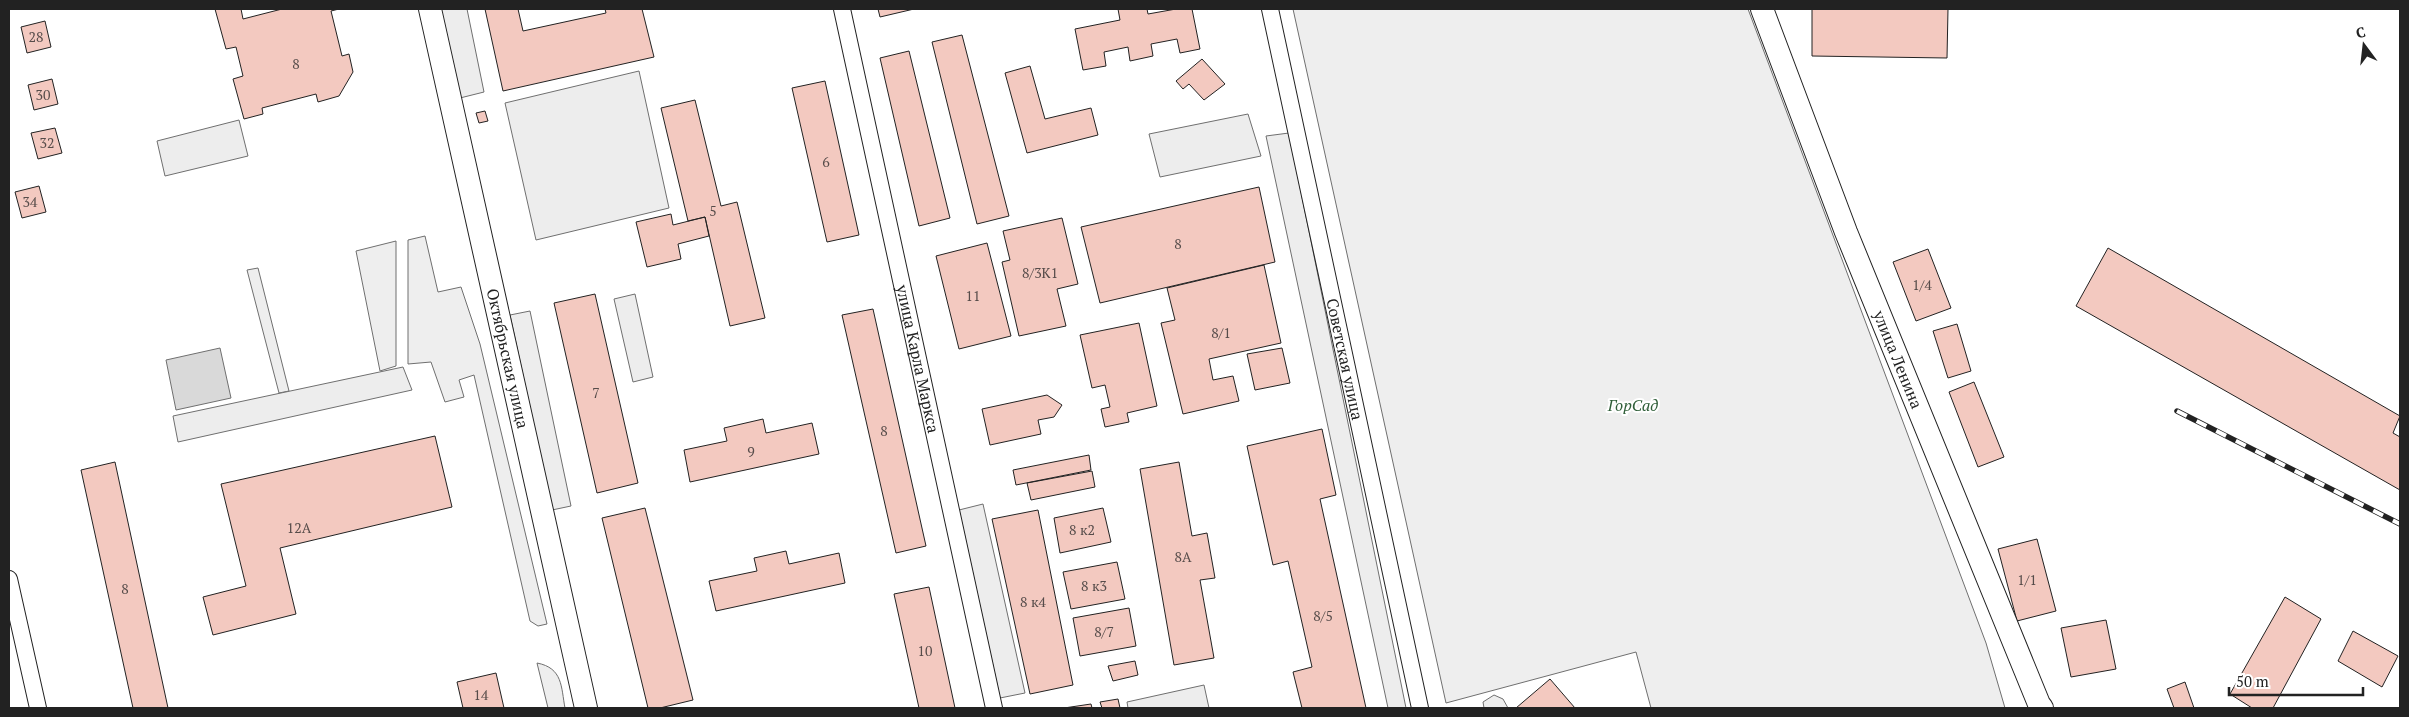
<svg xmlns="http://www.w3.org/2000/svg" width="2409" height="717" font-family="'PT Serif',serif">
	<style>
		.green { fill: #eee; stroke: #6f6f6f }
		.parking { fill: #ededed; stroke: #6f6f6f }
		.water { fill: #d9d9d9; stroke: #6f6f6f }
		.building { fill: #f3c9c0; stroke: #222 }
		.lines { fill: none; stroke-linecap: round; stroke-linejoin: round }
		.street-casing { stroke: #222; stroke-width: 18 }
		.secondary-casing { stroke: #222; stroke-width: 24 }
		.street { stroke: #fff; stroke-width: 16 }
		.secondary { stroke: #fff; stroke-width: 22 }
		.rail-casing { stroke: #222; stroke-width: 5.5 }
		.rail { stroke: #fff; stroke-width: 4; stroke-dasharray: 11; stroke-linecap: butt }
		.labels { text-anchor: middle; stroke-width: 4; stroke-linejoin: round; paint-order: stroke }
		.number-label { font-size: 14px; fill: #564c4a }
		.street-label { font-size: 16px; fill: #222; stroke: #fff }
		.park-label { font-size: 16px; font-style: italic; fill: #2f5e38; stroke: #fff }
	</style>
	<rect width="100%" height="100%" fill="#fff"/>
	<path class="green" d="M1293 9H1748L1986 643 2005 708H1651L1636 652 1446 703Z
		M425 236 438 292 461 287 480 344 547 624 538 626 530 621 474 375 459 380 464 397 445 402 431 362 408 364V240Z
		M396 241V366L380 371 356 251Z
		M258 268 289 391 279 393 247 270Z
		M537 663C563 668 561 687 565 708H548Z
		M1494 695 1503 699 1508 708H1484L1483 702Z"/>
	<path class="parking" d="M440 9H467L484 92 460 98Z
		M639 71 669 208 536 240 505 103Z
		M1248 114 1261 156 1160 177 1149 134Z
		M239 120 248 156 165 176 157 141Z
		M1289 133 1406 708H1388L1266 136Z
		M635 294 653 377 633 382 614 299Z
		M530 311 571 506 552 510 510 315Z
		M403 367 412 390 178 442 173 416Z
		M983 504 1025 693 1000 698 959 510Z
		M1204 685 1209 708H1128L1127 702Z"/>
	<path class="water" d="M220 348 231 398 176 410 166 360Z"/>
	<path class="building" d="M215 9H241L243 19 282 9H339L331 11 342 56 349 54 353 72 339 96 318 102 316 94 262 108 263 114 244 119 233 79 243 76 236 47 226 49Z
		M485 9H518L523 31 606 13 605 9H642L654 57 503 91Z
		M878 9H914L880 17Z
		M1118 9H1147L1148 14 1176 9H1192L1200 49 1180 53 1177 39 1151 44 1153 56 1130 61 1128 47 1104 52 1106 66 1083 70 1075 29 1120 20Z
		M1812 9H1948L1947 58 1812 56Z
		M45 21 51 47 27 53 21 27Z
		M962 35 1009 216 977 224 932 42Z
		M909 51 950 218 919 226 880 58Z
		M1202 59 1225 84 1204 100 1189 84 1183 89 1176 81Z
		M1030 66 1045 119 1091 108 1098 135 1027 153 1005 73Z
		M52 79 58 104 34 110 28 85Z
		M825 81 859 235 827 242 792 88Z
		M695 100 721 206 737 202 765 318 730 326 705 217 688 221 661 108Z
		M485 111 488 121 479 123 476 113Z
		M55 128 62 153 38 159 31 133Z
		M39 186 46 212 22 218 15 192Z
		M1259 187 1275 262 1100 303 1081 227Z
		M671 214 673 225 705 217 709 236 678 244 681 259 647 267 636 222Z
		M1062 218 1078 284 1057 289 1066 326 1019 336 1002 262 1010 260 1003 231Z
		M987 243 1011 336 959 349 936 256Z
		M2108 248 2400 416 2393 433 2400 437V490L2076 306Z
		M1928 249 1951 308 1916 321 1893 262Z
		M1264 265 1281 343 1209 359 1213 380 1233 376 1239 401 1183 414 1161 323 1175 320 1167 288Z
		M595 294 638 483 597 493 554 303Z
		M873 309 926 546 896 553 842 315Z
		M1139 323 1157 406 1127 413 1129 422 1105 427 1101 409 1110 407 1105 385 1092 388 1080 335Z
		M1957 324 1971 371 1948 378 1933 331Z
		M1282 348 1290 383 1255 390 1247 354Z
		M1974 382 2004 457 1978 467 1949 392Z
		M1047 395 1062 405 1054 417 1038 420 1041 434 990 445 982 409Z
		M763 419 766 433 812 423 819 454 690 482 684 450 727 441 724 428Z
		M1322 429 1336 495 1320 499 1366 708H1302L1293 672 1312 667 1288 561 1273 565 1247 446Z
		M435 436 452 507 280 548 296 614 213 635 203 597 246 586 221 484Z
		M1089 455 1091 470 1016 485 1013 470Z
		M115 462 168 708H133L81 470Z
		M1179 462 1192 536 1207 533 1215 578 1200 580 1214 658 1174 665 1140 469Z
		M1092 471 1095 487 1031 500 1027 483Z
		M645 508 693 700 660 708H648L602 518Z
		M1103 508 1111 542 1060 553 1054 518Z
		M1038 510 1073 685 1030 694 992 519Z
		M2037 539 2056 611 2017 621 1998 549Z
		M786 551 789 564 839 553 845 583 716 611 709 581 757 571 754 558Z
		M1117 562 1125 599 1071 609 1063 572Z
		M929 587 955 708H919L894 594Z
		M2285 597 2321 619 2273 708H2252L2230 694Z
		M1129 608 1136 646 1080 656 1073 618Z
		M2106 620 2116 669 2071 677 2061 628Z
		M2353 631 2398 656 2382 687 2338 661Z
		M1135 661 1138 675 1113 681 1108 666Z
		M496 673 504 708H463L457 682Z
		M1550 679 1575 708H1516Z
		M2185 682 2194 708H2174L2167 689Z
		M1118 699 1120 708H1102L1100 702Z
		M1091 704 1092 708H1064Z"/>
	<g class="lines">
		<g class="street-casing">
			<g id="street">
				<path id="s1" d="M842 9 994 708"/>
				<path id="s2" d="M1270 9 1420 708"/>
				<path d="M9 579 38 708"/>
			</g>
		</g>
		<g class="secondary-casing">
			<g id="secondary">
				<path id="s3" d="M430 9 586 708"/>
				<path id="s4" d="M1762 9 1846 232 2039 704 2042 708"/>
			</g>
		</g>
		<use href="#street" class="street"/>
		<use href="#secondary" class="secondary"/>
		<g class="rail-casing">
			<path id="rail" d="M2177 411 2400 524"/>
		</g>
		<use href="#rail" class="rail"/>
	</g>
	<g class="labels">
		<g class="number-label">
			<text x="36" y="42">28</text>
			<text x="296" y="69">8</text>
			<text x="43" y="100">30</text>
			<text x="47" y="148">32</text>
			<text x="826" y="167">6</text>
			<text x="30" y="207">34</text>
			<text x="713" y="216">5</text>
			<text x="1178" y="249">8</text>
			<text x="1040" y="278">8/3К1</text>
			<text x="1922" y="290">1/4</text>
			<text x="973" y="301">11</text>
			<text x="1221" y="338">8/1</text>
			<text x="596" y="398">7</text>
			<text x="884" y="436">8</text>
			<text x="751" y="457">9</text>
			<text x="299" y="533">12А</text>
			<text x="1082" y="535">8 к2</text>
			<text x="1183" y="562">8А</text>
			<text x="2027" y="585">1/1</text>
			<text x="1094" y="591">8 к3</text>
			<text x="125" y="594">8</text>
			<text x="1033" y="607">8 к4</text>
			<text x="1323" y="621">8/5</text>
			<text x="1104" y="637">8/7</text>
			<text x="925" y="656">10</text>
			<text x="481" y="700">14</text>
		</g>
		<g class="street-label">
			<text dy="6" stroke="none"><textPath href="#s1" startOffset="358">улица Карла Маркса</textPath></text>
			<text dy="6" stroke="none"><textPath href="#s2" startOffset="358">Советская улица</textPath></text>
			<text dy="6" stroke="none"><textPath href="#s3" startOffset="358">Октябрьская улица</textPath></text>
			<text dy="6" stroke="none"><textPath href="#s4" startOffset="376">улица Ленина</textPath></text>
		</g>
		<g class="park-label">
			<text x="1633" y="411">ГорСад</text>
		</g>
	</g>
	<rect width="2409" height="717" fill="none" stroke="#222222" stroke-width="20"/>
	<g transform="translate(2364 45) rotate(345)" stroke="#ffffff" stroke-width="4" paint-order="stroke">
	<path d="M0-4L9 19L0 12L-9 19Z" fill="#222222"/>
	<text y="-8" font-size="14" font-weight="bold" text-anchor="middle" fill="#222222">С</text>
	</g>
	<path d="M2229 687v8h134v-8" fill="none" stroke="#222222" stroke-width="2.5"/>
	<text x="2236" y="687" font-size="15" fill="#222222" stroke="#ffffff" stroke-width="4" paint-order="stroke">50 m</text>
</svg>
